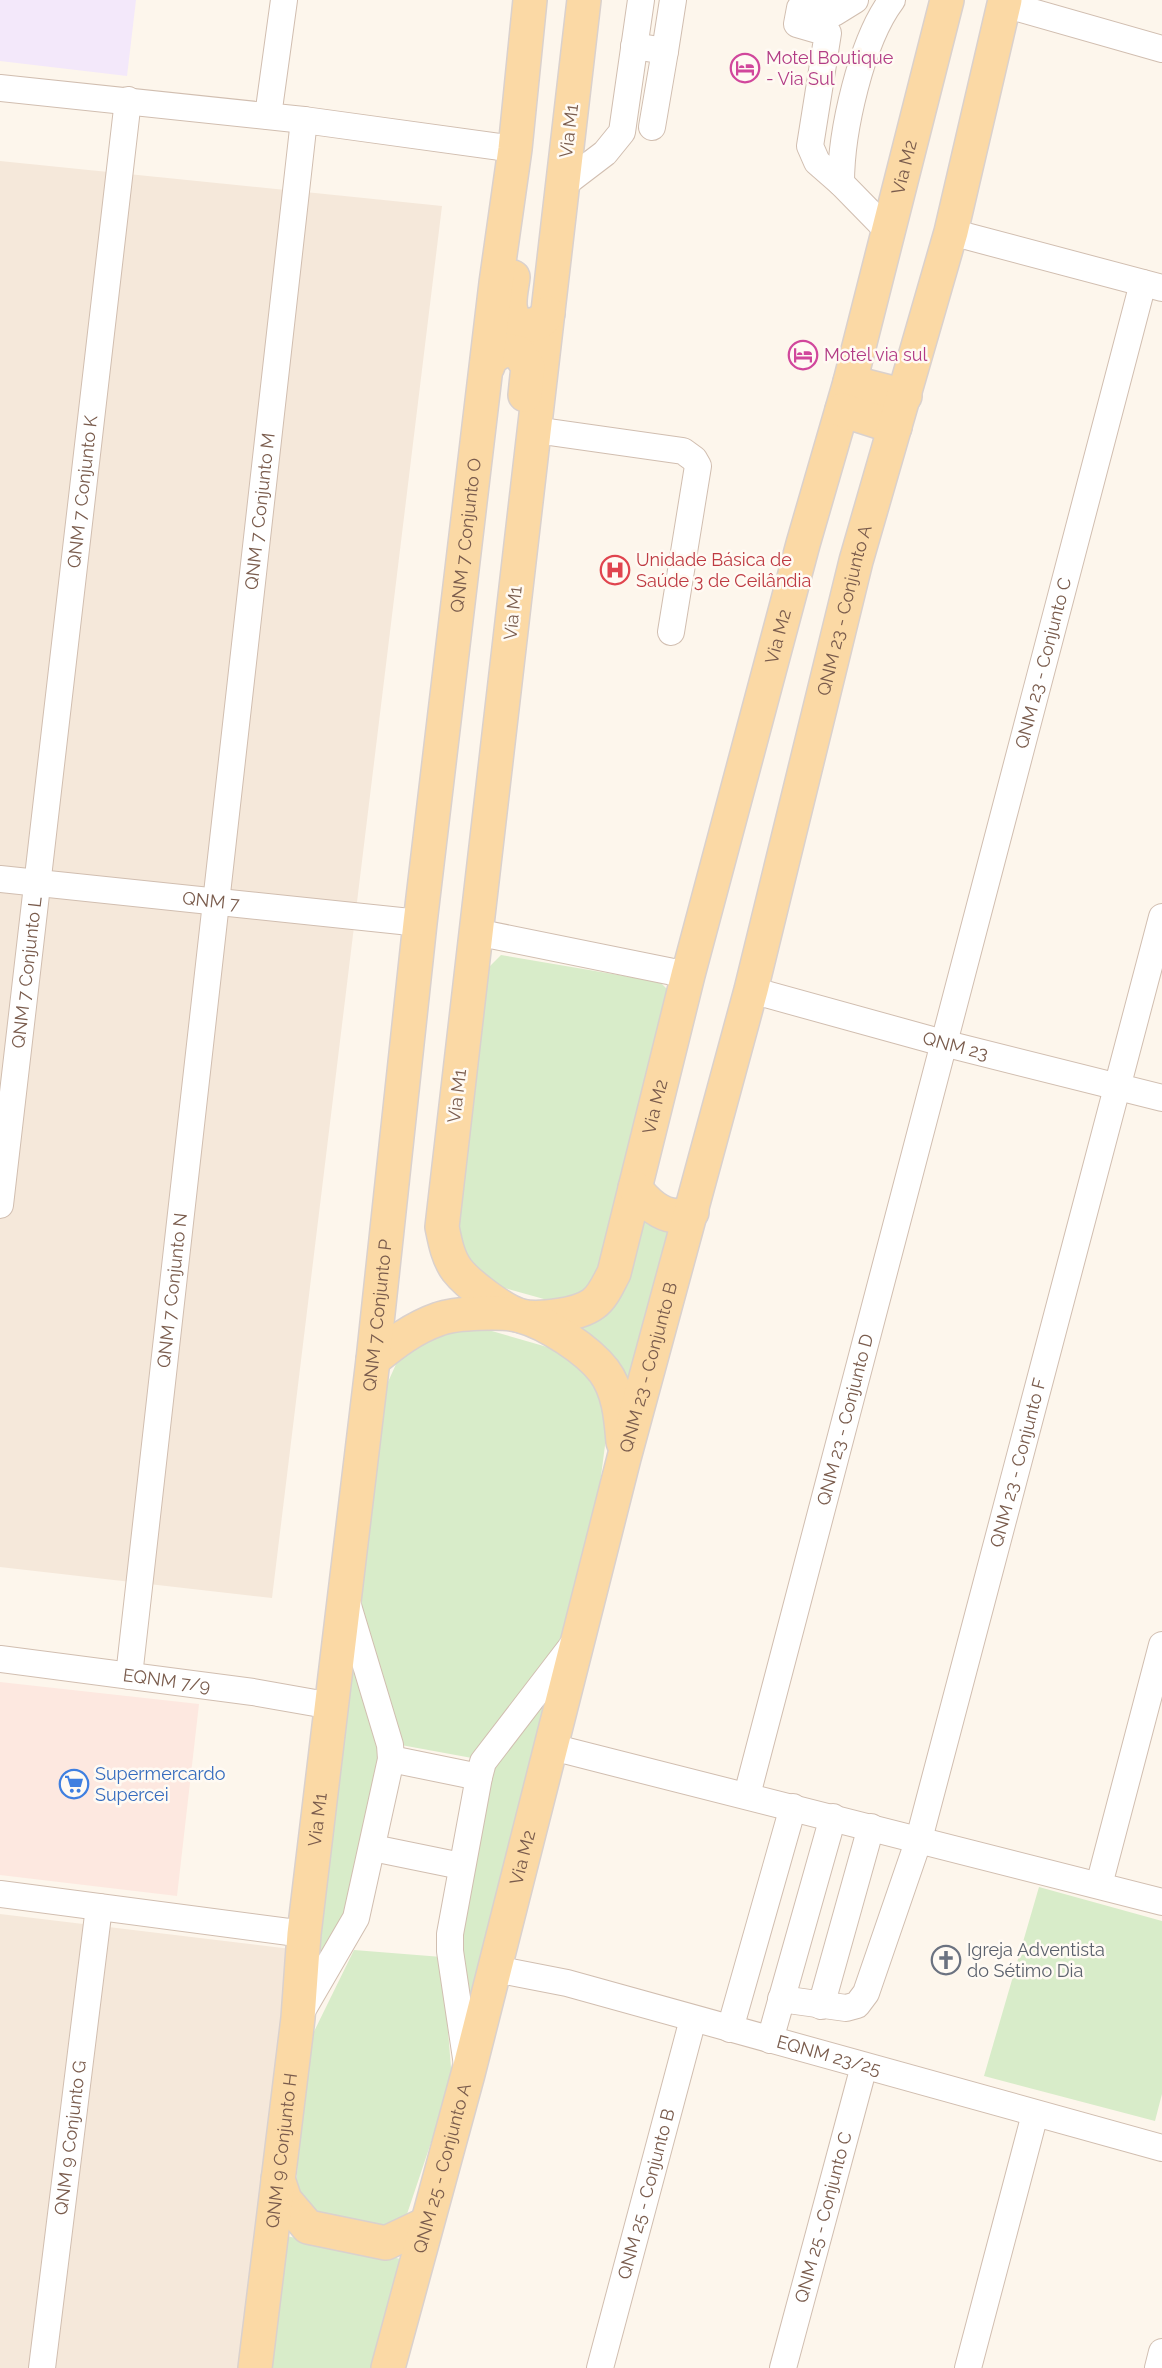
<svg xmlns="http://www.w3.org/2000/svg" width="1162" height="2368" font-family="Raleway,sans-serif">
	<style>
		.residential { fill: #f5e8da }
		.commercial { fill: #fde8e0 }
		.education { fill: #f3e8fa }
		.green { fill: #d8ecc9 }
		.lines { fill: none; stroke-linecap: round; stroke-linejoin: round }
		.minor-casing { stroke: #d1beb0; stroke-width: 28 }
		.major-casing { stroke: #dad1cd; stroke-width: 36 }
		.minor { stroke: #fff; stroke-width: 26 }
		.major { stroke: #fbd9a5; stroke-width: 33 }
		.labels { text-anchor: middle; stroke-width: 5; stroke-linejoin: round; paint-order: stroke }
		.hotel-label { font-size: 18px; fill: #b23c85; stroke: #fffaf3; text-anchor: start }
		.street-label { font-size: 18px; fill: #7a5c4d; stroke: #fffaf3 }
		.health-label { font-size: 18px; fill: #be3a42; stroke: #fffaf3; text-anchor: start }
		.shop-label { font-size: 18px; fill: #366cbe; stroke: #fffaf3; text-anchor: start }
		.worship-label { font-size: 18px; fill: #5b616d; stroke: #fffaf3; text-anchor: start }
	</style>
	<rect width="100%" height="100%" fill="#fdf6ec"/>
	<path class="residential" d="M0 161 442 206 272 1598 0 1567Z
		M0 1914 291 1949 240 2368H0Z"/>
	<path class="commercial" d="M0 1682 199 1704 177 1896 0 1875Z"/>
	<path class="education" d="M0 0H136L127 76 0 61Z"/>
	<path class="green" d="M501 955 660 982 671 993 603 1275 591 1292 551 1301 490 1284 476 1275 455 1236 487 969Z
		M641 1213 675 1230 629 1404 566 1328Z
		M446 1329H485L561 1351 596 1381 607 1430 593 1538 571 1628 472 1758 401 1745 357 1589 379 1402 401 1353Z
		M350 1642 380 1745 348 1910 309 1993Z
		M557 1680 468 2017 461 1933 492 1765Z
		M1039 1887 1162 1921V2094L1155 2121 984 2076Z
		M354 1950 442 1957 452 2080 406 2217 389 2231 316 2219 296 2194 303 2054Z
		M281 2235 406 2260 377 2368H266Z"/>
	<g class="lines">
		<g class="minor-casing">
			<g id="minor">
				<path d="M1004 4 1162 49"/>
				<path d="M634 46 665 51 652 127"/>
				<path d="M665 51 673 0"/>
				<path d="M0 88 304 120 515 149"/>
				<path d="M268 116 284 0"/>
				<path d="M841 183 817 162 810 146 828 33 797 24 800 8 834 13 855 0"/>
				<path d="M563 185 605 153 622 132 641 0"/>
				<path d="M888 231 841 183C841 132 861 41 892 0"/>
				<path d="M951 232 1162 288"/>
				<path d="M535 430 683 451 694 459 698 466 671 632"/>
				<path id="s1" d="M0 879 420 923"/>
				<path d="M476 932 688 975"/>
				<path id="s2" d="M751 990 943 1043 1162 1098"/>
				<path id="s3" d="M0 1205 128 100"/>
				<path id="s4" d="M0 1659 253 1692 332 1706"/>
				<path id="s5" d="M129 1676 304 120"/>
				<path d="M552 1747 1162 1902"/>
				<path d="M391 1759 479 1777"/>
				<path id="s6" d="M747 1795 1143 283"/>
				<path d="M373 1848 461 1866"/>
				<path d="M1099 1885 1162 1645"/>
				<path d="M0 1894 304 1934"/>
				<path id="s7" d="M495 1969 567 1983 1162 2148"/>
				<path id="s8" d="M781 1999 846 2008 857 2005 866 1993 919 1839 1162 917"/>
				<path d="M821 2006 871 1827"/>
				<path d="M299 2016 356 1918 391 1759 390 1745 346 1599"/>
				<path d="M730 2029 793 1807"/>
				<path d="M770 2040 833 1817"/>
				<path d="M467 2065 450 1951V1934L479 1777 483 1762 575 1642"/>
				<path id="s9" d="M42 2368 99 1907"/>
				<path id="s10" d="M600 2368 693 2019"/>
				<path id="s11" d="M783 2368 864 2066"/>
				<path d="M968 2368 1035 2114"/>
				<path d="M1158 2368 1162 2352"/>
			</g>
		</g>
		<g class="major-casing">
			<g id="major">
				<path id="s12" d="M584 0 442 1227C445 1242 448 1258 457 1270 468 1284 503 1311 521 1316 538 1320 578 1315 593 1304 603 1297 608 1284 614 1273L688 975 803 544 850 382 947 0"/>
				<path d="M513 277C512 287 508 301 511 311 516 331 540 328 548 313"/>
				<path d="M488 366 490 359 503 350 518 352 528 366 525 395"/>
				<path d="M850 382 905 396"/>
				<path d="M842 410 895 427"/>
				<path d="M635 1188C649 1206 669 1224 692 1212"/>
				<path d="M373 1360C394 1343 413 1328 439 1319 455 1313 504 1311 521 1316 547 1323 588 1350 604 1371 619 1391 621 1418 623 1442"/>
				<path d="M278 2179 285 2200 308 2227 386 2243 426 2224"/>
				<path id="s13" d="M255 2368 298 2018 304 1934 373 1360 420 923 496 283 515 149 530 0"/>
				<path id="s14" d="M388 2368 468 2074 624 1458 751 990 856 561 951 232 1005 0"/>
			</g>
		</g>
		<use href="#minor" class="minor"/>
		<use href="#major" class="major"/>
	</g>
	<defs>
		<g id="hotel-ring" transform="scale(1.5)"><circle r="9.5" fill="#fffaf3" stroke="#d1479c" stroke-width="1.5"/><path d="M-6-4.5h1.5V1H6V5H4.5V3h-9V5H-6ZM-4 0a1.8 1.8 0 1 1 3.6 0ZM.5 0V-2.5h3Q6-2.5 6 0Z" fill="#d1479c"/></g>
		<g id="hospital-ring" transform="scale(1.5)"><circle r="9.5" fill="#fffaf3" stroke="#e0444e" stroke-width="1.5"/><path d="M-5-5h3v3.5h4V-5h3V5h-3V1.5h-4V5h-3Z" fill="#e0444e"/></g>
		<g id="supermarket-ring" transform="scale(1.5)"><circle r="9.5" fill="#fffaf3" stroke="#3f7fe0" stroke-width="1.5"/><path d="M-6-5.5h2.5l.6 2H6L4.5 2H-2.5L-4.4-4H-6ZM-1.5 3.2a1.3 1.3 0 1 0 .1 0ZM3 3.2a1.3 1.3 0 1 0 .1 0Z" fill="#3f7fe0"/></g>
		<g id="church-ring" transform="scale(1.5)"><circle r="9.5" fill="#fffaf3" stroke="#6b7280" stroke-width="1.5"/><path d="M-1.2-6h2.4v3.5h3.3v2.4h-3.3V6h-2.4V-.1h-3.3v-2.4h3.3Z" fill="#6b7280"/></g>
	</defs>
	<g fill-rule="evenodd">
		<use href="#hotel-ring" x="745" y="68"/>
		<use href="#hotel-ring" x="803" y="355"/>
		<use href="#hospital-ring" x="615" y="570"/>
		<use href="#supermarket-ring" x="74" y="1784"/>
		<use href="#church-ring" x="946" y="1960"/>
	</g>
	<g class="labels">
		<g class="hotel-label">
			<text x="766" y="64">Motel Boutique<tspan x="766" dy="21">- Via Sul</tspan></text>
			<text x="824" y="361">Motel via sul</text>
		</g>
		<g class="street-label">
			<text transform="translate(569 131) rotate(-83)" y="6">Via M1</text>
			<text dy="6" stroke="none"><textPath href="#s12" startOffset="2616">Via M2</textPath></text>
			<text dy="6" stroke="none"><textPath href="#s3" startOffset="718">QNM 7 Conjunto K</textPath></text>
			<text dy="6" stroke="none"><textPath href="#s5" startOffset="1172">QNM 7 Conjunto M</textPath></text>
			<text dy="6" stroke="none"><textPath href="#s13" startOffset="1845">QNM 7 Conjunto O</textPath></text>
			<text dy="6" stroke="none"><textPath href="#s14" startOffset="1816">QNM 23 - Conjunto A</textPath></text>
			<text transform="translate(513 613) rotate(-84)" y="6">Via M1</text>
			<text dy="6" stroke="none"><textPath href="#s12" startOffset="2130">Via M2</textPath></text>
			<text dy="6" stroke="none"><textPath href="#s6" startOffset="1170">QNM 23 - Conjunto C</textPath></text>
			<text dy="6" stroke="none"><textPath href="#s1" startOffset="212">QNM 7</textPath></text>
			<text dy="6" stroke="none"><textPath href="#s3" startOffset="234">QNM 7 Conjunto L</textPath></text>
			<text dy="6" stroke="none"><textPath href="#s2" startOffset="212">QNM 23</textPath></text>
			<text transform="translate(457 1096) rotate(-83)" y="6">Via M1</text>
			<text dy="6" stroke="none"><textPath href="#s12" startOffset="1644">Via M2</textPath></text>
			<text dy="6" stroke="none"><textPath href="#s5" startOffset="388">QNM 7 Conjunto N</textPath></text>
			<text dy="6" stroke="none"><textPath href="#s13" startOffset="1060">QNM 7 Conjunto P</textPath></text>
			<text dy="6" stroke="none"><textPath href="#s14" startOffset="1034">QNM 23 - Conjunto B</textPath></text>
			<text dy="6" stroke="none"><textPath href="#s6" startOffset="388">QNM 23 - Conjunto D</textPath></text>
			<text dy="6" stroke="none"><textPath href="#s8" startOffset="644">QNM 23 - Conjunto F</textPath></text>
			<text dy="6" stroke="none"><textPath href="#s4" startOffset="168">EQNM 7/9</textPath></text>
			<text dy="6" stroke="none"><textPath href="#s13" startOffset="552">Via M1</textPath></text>
			<text dy="6" stroke="none"><textPath href="#s14" startOffset="528">Via M2</textPath></text>
			<text dy="6" stroke="none"><textPath href="#s7" startOffset="345">EQNM 23/25</textPath></text>
			<text dy="6" stroke="none"><textPath href="#s9" startOffset="232">QNM 9 Conjunto G</textPath></text>
			<text dy="6" stroke="none"><textPath href="#s13" startOffset="219">QNM 9 Conjunto H</textPath></text>
			<text dy="6" stroke="none"><textPath href="#s14" startOffset="207">QNM 25 - Conjunto A</textPath></text>
			<text dy="6" stroke="none"><textPath href="#s10" startOffset="180">QNM 25 - Conjunto B</textPath></text>
			<text dy="6" stroke="none"><textPath href="#s11" startOffset="156">QNM 25 - Conjunto C</textPath></text>
		</g>
		<g class="health-label">
			<text x="636" y="566">Unidade Básica de<tspan x="636" dy="21">Saúde 3 de Ceilândia</tspan></text>
		</g>
		<g class="shop-label">
			<text x="95" y="1780">Supermercardo<tspan x="95" dy="21">Supercei</tspan></text>
		</g>
		<g class="worship-label">
			<text x="967" y="1956">Igreja Adventista<tspan x="967" dy="21">do Sétimo Dia</tspan></text>
		</g>
	</g>
</svg>
